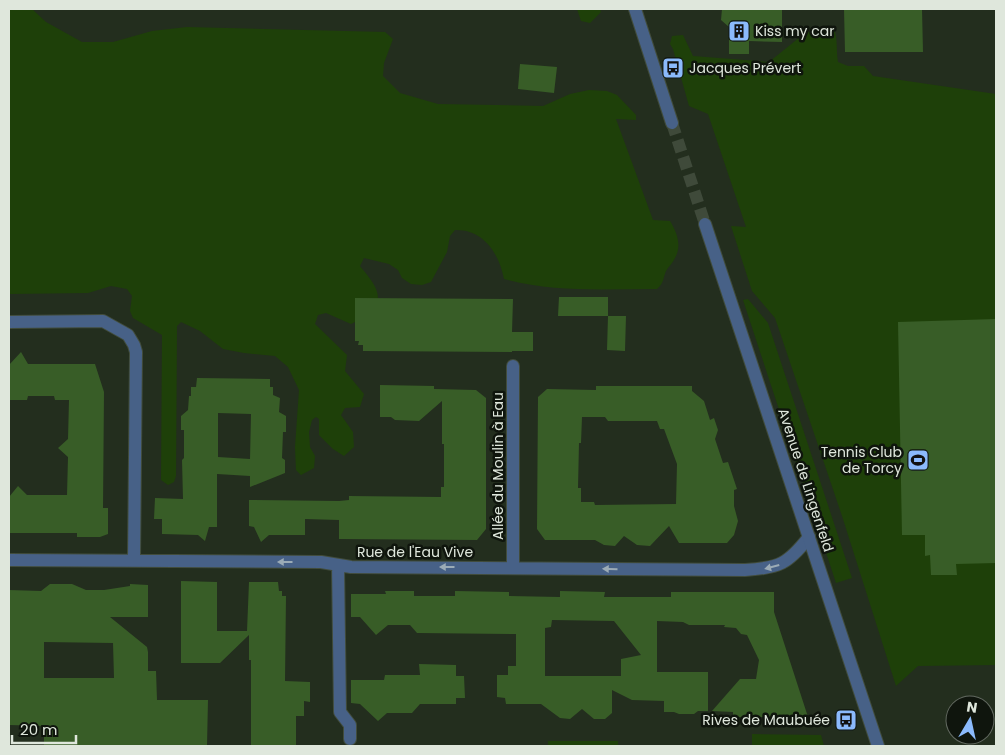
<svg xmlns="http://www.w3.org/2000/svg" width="1005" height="755" font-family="Poppins,sans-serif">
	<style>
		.green { fill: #1e4009 }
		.building { fill: #385d27; fill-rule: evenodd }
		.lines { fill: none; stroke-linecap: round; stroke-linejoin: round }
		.tertiary-tunnel { stroke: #3f4a3a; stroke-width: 12; stroke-dasharray: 12 6; stroke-linecap: butt }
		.minor-casing { stroke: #414c3c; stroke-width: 14 }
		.tertiary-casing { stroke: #414c3c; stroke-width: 14 }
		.minor { stroke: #476187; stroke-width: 12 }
		.tertiary { stroke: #476187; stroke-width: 12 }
		.oneway { fill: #9babb6 }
		.labels { text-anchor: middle; stroke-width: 5; stroke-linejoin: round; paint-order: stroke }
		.poi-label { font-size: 14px; fill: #dfe7dc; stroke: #0f150d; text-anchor: start }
		.street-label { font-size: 14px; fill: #dfe7dc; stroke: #0f150d }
	</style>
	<rect width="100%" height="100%" fill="#232e1e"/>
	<path class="green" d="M9 9H32L46 22 82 42H113L152 31 187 27 385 32 393 39 384 63 383 76 400 93 438 104 543 106 570 94 589 90 607 91 617 95 636 115V120L616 119 653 220 670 221C677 232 682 246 675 258 673 263 668 267 666 271 663 278 664 283 657 289 606 289 554 293 504 279 499 253 483 229 455 230L450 236 447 252 431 282 422 285 411 284 402 278 398 270 389 264 364 258 360 266C367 275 378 286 378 298H355V322L351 324 326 313 318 315 315 324 347 355 345 371 364 394 360 407 345 408 341 415 353 432 354 447 344 456 333 449 319 435V419L316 417 312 420 309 432 310 447 315 456 314 468 301 475 296 470 295 447 299 390 288 367 275 356 244 353 223 349 200 331 181 322 177 326 176 476 174 482 168 485 161 480 162 335 133 318 130 311 132 296 127 289 111 286 88 293 9 294Z
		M577 9H600L601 12 590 23 581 21Z
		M824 27 834 29C838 40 836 50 838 62L848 66H864L873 76 996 94V665L918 666 896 686 842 516 775 318 752 291 731 226 746 227 708 114 689 106 673 49 670 44 672 36 683 35 693 56 769 62 805 33Z
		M748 299 768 323 852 578 836 583 743 300Z
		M752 734 821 735 824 746H752Z
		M548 741H618V746H548Z"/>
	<path class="building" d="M722 9H782V42L749 41V54H729V27L721 20Z
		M844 9H922L923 52H845Z
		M520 64 557 67 554 93 518 89Z
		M559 297H608V316H558Z
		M355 298 513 299 512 332H533V351H512V352L363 351V345H358L359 341H355Z
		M608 316H626L625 351 607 350Z
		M996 319V563L956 564 957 575H931L930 555 925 556V535H902L898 322Z
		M21 352 28 364H95L104 392 103 508H108V534L100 537H77V533H9V497L18 486 27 495H67L68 457 58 448 68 439 69 400H55L54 396H28L27 400H9V365Z
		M197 378 270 379V387H273V395L280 398 279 412 286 416V432H283L282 458 285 460V473L250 487V476L217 474V527H209L205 541 198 535 162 534V519H154L155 498 183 499 182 460 184 458V430H181V416L188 410 189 396H191V387H196ZM218 413 251 414 250 459 218 457Z
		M380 385 434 386V389L476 390 486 398V529L477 540 339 539V520L305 519V535H269L261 542 254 527 249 526V500L339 501 349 500V496L441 497V487H444V444H442V401L419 421 395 420 391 417H380Z
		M596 386H692V391L704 401 710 420 714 418 718 430 715 439 723 463 728 462 737 489 734 490V506L738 521 734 535 727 543H679L669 526 650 546 637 545 624 536 615 546 604 545 595 540H545L537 529 538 397 547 389 596 390ZM582 417H605L608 421H657L660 429H664L677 464 676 504 595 505 594 502H581V488H578L579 443H581Z
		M181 581 217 582V631H247L249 582H278L279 591H282V596H286L285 681 310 682V702L304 701V716H296V746H251V660H249V635L220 663H181Z
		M50 584H72L86 590H104L130 586V584L148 585V617H110L147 647 148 652V671H156L157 700H208L207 746 44 745V726L9 725V590L41 591ZM44 642 113 643 114 678H44Z
		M385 591H414V596H455V591L509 592V596L560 597V591L605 592 604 597H671V592H774V612L808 717H733V712L712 711 740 679H756L759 660 747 635 741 634 736 628 724 627 725 625H689L683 622 657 621V672H708V711H698L694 714H679L674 712H664V701L632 700 612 690V713L605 719H594L582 709 570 719 560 718 541 704H506L505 698 497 697V675H508V666H516V634L417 633 410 625H388L376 635 360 617H351V594H386ZM552 620 614 621 641 655 621 659V676H545V628L551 627Z
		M419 664 456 665V676H464L465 698H456V704H420L412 713H387L378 721 360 704 351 703V680H384L385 675H420Z"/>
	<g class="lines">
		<path class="tertiary-tunnel" d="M672 123 705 224"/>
		<g class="minor-casing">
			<path id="minor" d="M9 322 103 321 128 335 134 345 136 352 134 561
				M9 560 321 562 351 567 745 570C779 568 788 564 809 537
				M338 565 340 712 350 725V739
				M513 567V366"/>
		</g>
		<g class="tertiary-casing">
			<path id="tertiary" d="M635 9 672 123
				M705 224 878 746"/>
		</g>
		<use href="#minor" class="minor"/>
		<use href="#tertiary" class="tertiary"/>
	</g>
	<defs><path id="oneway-solid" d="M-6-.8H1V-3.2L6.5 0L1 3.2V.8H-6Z" transform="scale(1.25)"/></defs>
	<g class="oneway">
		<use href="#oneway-solid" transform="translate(285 562) rotate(-180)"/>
		<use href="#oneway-solid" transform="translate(447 567) rotate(-180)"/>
		<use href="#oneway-solid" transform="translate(772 567) rotate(165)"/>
		<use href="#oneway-solid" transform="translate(610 569) rotate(-179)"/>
	</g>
	<defs>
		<g id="building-square" transform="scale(1.125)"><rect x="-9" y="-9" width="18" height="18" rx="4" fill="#8bbafc" stroke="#0f150d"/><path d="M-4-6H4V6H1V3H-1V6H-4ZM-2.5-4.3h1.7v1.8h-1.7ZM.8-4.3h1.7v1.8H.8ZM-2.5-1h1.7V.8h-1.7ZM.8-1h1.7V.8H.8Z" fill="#111"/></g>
		<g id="bus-square" transform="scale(1.125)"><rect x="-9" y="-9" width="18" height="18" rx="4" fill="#8bbafc" stroke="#0f150d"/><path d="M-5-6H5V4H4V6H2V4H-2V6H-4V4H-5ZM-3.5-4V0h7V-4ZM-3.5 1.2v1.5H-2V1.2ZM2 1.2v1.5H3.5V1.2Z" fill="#111"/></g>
		<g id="stadium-square" transform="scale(1.125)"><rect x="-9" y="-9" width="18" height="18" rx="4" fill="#8bbafc" stroke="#0f150d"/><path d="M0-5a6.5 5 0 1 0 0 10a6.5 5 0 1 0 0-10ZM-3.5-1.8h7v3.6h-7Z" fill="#111"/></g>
	</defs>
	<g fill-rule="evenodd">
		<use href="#building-square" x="739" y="31"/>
		<use href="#bus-square" x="673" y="68"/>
		<use href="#stadium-square" x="918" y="460"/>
		<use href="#bus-square" x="846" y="720"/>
	</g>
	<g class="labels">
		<g class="poi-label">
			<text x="755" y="36">Kiss my car</text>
			<text x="689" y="73">Jacques Prévert</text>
			<text x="902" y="457" text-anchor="end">Tennis Club<tspan x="902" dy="16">de Torcy</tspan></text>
			<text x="830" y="725" text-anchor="end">Rives de Maubuée</text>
		</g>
		<g class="street-label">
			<text transform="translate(498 466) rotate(-90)" y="5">Allée du Moulin à Eau</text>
			<text transform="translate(806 480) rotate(72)" y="5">Avenue de Lingenfeld</text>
			<text x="415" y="557">Rue de l'Eau Vive</text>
		</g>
	</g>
	<rect width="1005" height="755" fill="none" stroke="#dfe7dc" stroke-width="20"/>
	<g transform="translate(970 720) rotate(9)"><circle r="24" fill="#0f150d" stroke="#626960"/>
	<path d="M0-4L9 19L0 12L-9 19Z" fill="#8bbafc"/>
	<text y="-8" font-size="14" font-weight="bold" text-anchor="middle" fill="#dfe7dc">N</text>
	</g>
	<path d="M12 735v8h64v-8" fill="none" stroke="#dfe7dc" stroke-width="2.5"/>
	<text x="20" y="735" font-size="15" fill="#dfe7dc" stroke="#0f150d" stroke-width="4" paint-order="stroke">20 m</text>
</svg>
